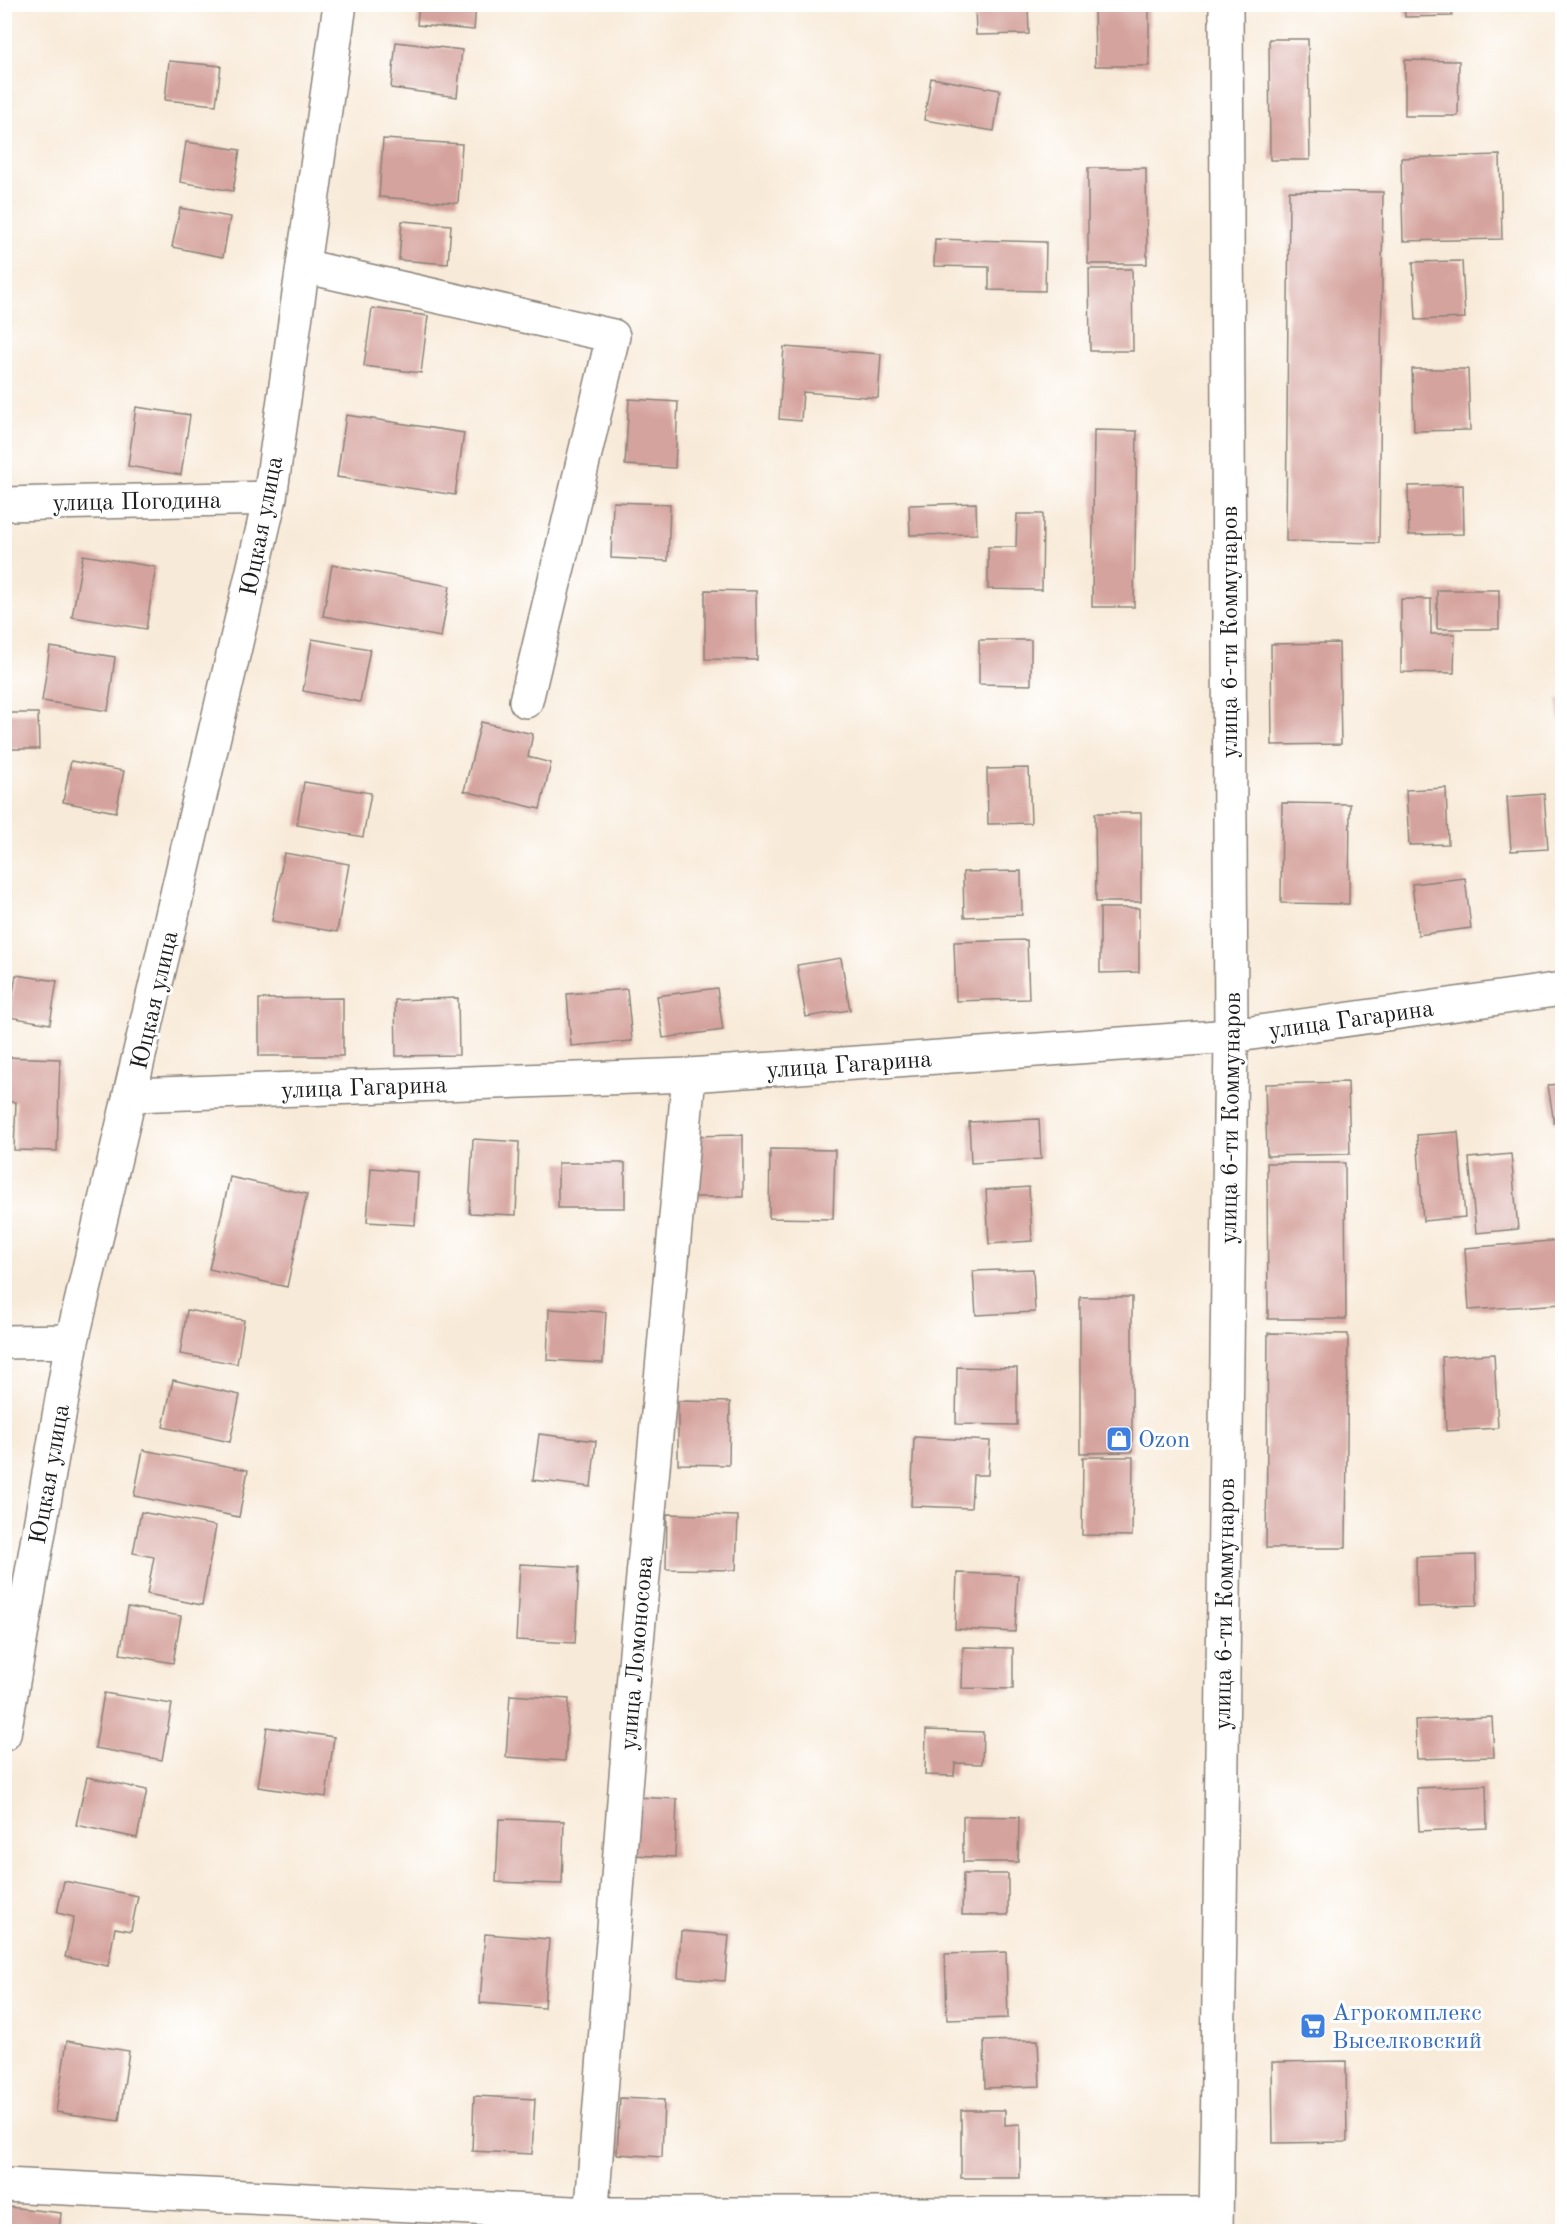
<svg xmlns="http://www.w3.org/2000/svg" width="1567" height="2236" font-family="'Old Standard TT',serif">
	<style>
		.building { fill: #d5a39d }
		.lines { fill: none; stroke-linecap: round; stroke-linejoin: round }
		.street-casing { stroke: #8a837a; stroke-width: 36 }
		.secondary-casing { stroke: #8a837a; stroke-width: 36 }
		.street { stroke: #fff; stroke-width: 33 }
		.secondary { stroke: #fff; stroke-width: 33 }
		.labels { text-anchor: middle; stroke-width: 6; stroke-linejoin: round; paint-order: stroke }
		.street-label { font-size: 24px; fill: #1c1c1c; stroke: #fff }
		.shop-label { font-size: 24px; fill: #366cbe; stroke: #fff; text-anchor: start }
	</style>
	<rect width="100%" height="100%" fill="#fff"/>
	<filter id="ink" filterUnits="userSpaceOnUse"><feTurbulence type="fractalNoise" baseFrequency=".0167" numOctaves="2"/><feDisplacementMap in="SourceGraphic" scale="12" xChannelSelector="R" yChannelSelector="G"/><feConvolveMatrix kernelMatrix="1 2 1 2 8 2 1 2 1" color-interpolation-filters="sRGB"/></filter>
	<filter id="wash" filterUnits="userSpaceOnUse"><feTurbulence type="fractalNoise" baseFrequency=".008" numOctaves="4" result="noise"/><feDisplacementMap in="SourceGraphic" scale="24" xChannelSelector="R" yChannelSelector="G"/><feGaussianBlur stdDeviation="1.35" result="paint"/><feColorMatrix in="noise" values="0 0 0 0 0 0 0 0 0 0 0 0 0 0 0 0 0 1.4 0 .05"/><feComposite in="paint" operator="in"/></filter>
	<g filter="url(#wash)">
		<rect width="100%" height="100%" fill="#f8ead8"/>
		<g id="blocks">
			<path class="building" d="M419 4H476L474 30 417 25Z
				M975 4H1028L1029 34 976 35Z
				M1094 4H1149V66H1095Z
				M1404 4H1451L1452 16 1405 17Z
				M1269 39H1308L1310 160H1270Z
				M396 42 462 50 457 97 391 88Z
				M1405 60 1459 61 1458 116H1405Z
				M169 61 221 66 216 105 165 100Z
				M931 78 1000 90 994 131 924 120Z
				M383 139 462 144 458 203 379 197Z
				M186 142 240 150 233 191 180 182Z
				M1500 155 1502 239 1403 241 1401 158Z
				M1088 168H1146L1147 264H1088Z
				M1289 191 1383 192 1379 543 1286 541Z
				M180 208 230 217 223 257 172 247Z
				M402 221 451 225 448 264 399 260Z
				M935 239 1046 242 1045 291 989 290V267L934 266Z
				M1462 261 1465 318 1416 320 1413 262Z
				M1089 269H1132L1133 351H1090Z
				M372 308 428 316 421 373 364 366Z
				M784 347 881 354 878 398 803 392 801 421 779 419Z
				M1412 369H1468L1470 430 1414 431Z
				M629 399 678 402 675 468 625 465Z
				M136 407 190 415 181 475 128 466Z
				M346 415 464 433 455 495 337 477Z
				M1094 430 1137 431 1134 607H1092Z
				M1463 485 1464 534 1409 535 1408 486Z
				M613 502 670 504 668 561 611 558Z
				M976 503 977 534 910 535 909 505Z
				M1017 514H1043L1042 590 988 589V547H1016Z
				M83 555 156 567 146 629 72 617Z
				M332 565 450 586 441 637 323 616Z
				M705 590 756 591 757 660 705 659Z
				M1437 590H1499V629H1437Z
				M1401 599H1431V634H1455L1454 673 1401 672Z
				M312 639 370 649 360 702 303 691Z
				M979 640H1031V685L979 684Z
				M1339 643 1341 744 1272 745 1271 644Z
				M50 647 115 657 108 711 42 701Z
				M1557 699H1562V728H1561Z
				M4 713H38L39 749H4Z
				M481 722 533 734 528 757 551 763 540 809 464 791Z
				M71 761 124 771 116 812 63 802Z
				M1029 768 1031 823 988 824 987 769Z
				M304 782 371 793 363 837 297 825Z
				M1446 788 1448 844 1409 845 1406 790Z
				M1544 794 1548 849 1511 851 1507 797Z
				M1282 803 1350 804 1349 904 1281 903Z
				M1095 813H1141V902H1096Z
				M284 853 349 864 337 932 272 921Z
				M1021 871 1022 915 964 917 963 872Z
				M1465 878 1471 928 1418 935 1412 884Z
				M1100 908H1139V972L1100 973Z
				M1027 940 1029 999 956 1001 954 942Z
				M841 958 850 1010 806 1017 797 965Z
				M16 975 57 981 50 1024 9 1017Z
				M717 988 723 1030 663 1038 657 996Z
				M627 989 632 1041 571 1046 567 994Z
				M343 998V1056H259V999Z
				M458 998 459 1055 396 1056 395 1000Z
				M4 1057 60 1059 57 1151 14 1150 16 1102H4Z
				M1348 1082 1350 1154 1267 1156 1265 1084Z
				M1562 1084V1122L1554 1123 1548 1085Z
				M1039 1119 1041 1159 971 1163 969 1122Z
				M1458 1132 1465 1217 1423 1221 1417 1135Z
				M743 1135V1197H692L691 1136Z
				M473 1139 519 1142 516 1215 469 1213Z
				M770 1149 835 1150 833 1219 769 1218Z
				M1511 1154 1518 1229 1476 1233 1469 1158Z
				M558 1163H625V1208H558Z
				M1267 1163H1345L1346 1319H1268Z
				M371 1168 418 1172 415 1225 367 1222Z
				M230 1177 307 1194 287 1287 209 1269Z
				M1029 1187 1032 1241 989 1244 986 1190Z
				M1562 1240V1304L1469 1310 1465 1248Z
				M1033 1269 1035 1312 976 1315 973 1271Z
				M1080 1297H1132V1452L1080 1453Z
				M549 1309 606 1312 603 1363 547 1360Z
				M187 1310 244 1320 237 1364 180 1354Z
				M1268 1333 1348 1334 1346 1548H1266Z
				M1494 1354 1498 1428 1446 1431 1442 1357Z
				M957 1367 1017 1368V1425L956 1424Z
				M173 1380 240 1395 230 1442 163 1427Z
				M678 1401 730 1402 729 1465 678 1464Z
				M539 1434 596 1441 591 1487 533 1480Z
				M914 1437 990 1441 988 1475H973L971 1508 911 1506Z
				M143 1450 248 1470 239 1517 134 1496Z
				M1083 1457H1133L1132 1536 1082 1535Z
				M141 1512 216 1526 202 1605 147 1594 154 1557 133 1553Z
				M667 1514 738 1516 736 1570 666 1569Z
				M1476 1555 1477 1605 1417 1607 1416 1557Z
				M520 1564 579 1567 575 1643 516 1640Z
				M957 1573 1018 1575 1015 1632 955 1629Z
				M128 1607 181 1616 173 1663 120 1654Z
				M963 1647 1013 1648V1689L962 1688Z
				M104 1693 172 1704 162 1760 95 1748Z
				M510 1695 569 1699 565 1761 506 1757Z
				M1492 1717 1494 1757 1417 1759 1415 1720Z
				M267 1727 334 1737 326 1797 258 1787Z
				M926 1730 983 1732 982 1764 955 1763 954 1776 925 1775Z
				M87 1777 147 1790 137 1838 76 1825Z
				M1486 1785 1487 1828 1419 1831 1417 1788Z
				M635 1797 677 1799 675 1857 632 1855Z
				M963 1816 1019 1817 1018 1862H963Z
				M499 1819 564 1821 562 1884 496 1882Z
				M963 1874H1008V1915H962Z
				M64 1881 138 1896 131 1931 115 1928 108 1966 65 1957 74 1917 57 1913Z
				M681 1931 729 1935 725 1981 678 1977Z
				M485 1934 549 1939 544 2008 480 2003Z
				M1006 1952 1008 2018 947 2020 945 1954Z
				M1038 2040 1040 2086 985 2088 984 2041Z
				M67 2041 129 2051 119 2121 56 2112Z
				M1346 2061 1347 2142 1273 2143 1272 2062Z
				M474 2096 535 2099 532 2154 472 2151Z
				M620 2098 664 2100 662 2157 617 2154Z
				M961 2110H1005V2125L1020 2124V2178H961Z
				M9 2207 61 2213 59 2232H6Z"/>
		</g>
	</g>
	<g filter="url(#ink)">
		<use href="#blocks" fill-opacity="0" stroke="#8a837a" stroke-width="1.5"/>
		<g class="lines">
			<g class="street-casing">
				<path id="street" d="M303 266 613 336 526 701
					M4 504 270 498
					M132 1095 689 1075 1231 1036
					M4 1342 72 1341
					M4 1734 72 1341 270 498 340 4
					M4 2185 592 2214H1216
					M590 2232 634 1675 689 1075"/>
			</g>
			<g class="secondary-casing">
				<path id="secondary" d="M1231 1036 1562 989
					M1216 2232 1231 1036 1226 4"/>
			</g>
			<use href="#street" class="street"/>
			<use href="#secondary" class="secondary"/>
		</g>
	</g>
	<defs>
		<g id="shop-square" transform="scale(1.35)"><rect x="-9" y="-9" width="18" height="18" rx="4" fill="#3f7fe0" stroke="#fff"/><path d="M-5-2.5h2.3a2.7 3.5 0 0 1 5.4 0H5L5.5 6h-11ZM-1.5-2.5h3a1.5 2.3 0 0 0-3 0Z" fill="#fff"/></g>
		<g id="supermarket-square" transform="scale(1.35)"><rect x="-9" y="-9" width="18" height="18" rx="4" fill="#3f7fe0" stroke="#fff"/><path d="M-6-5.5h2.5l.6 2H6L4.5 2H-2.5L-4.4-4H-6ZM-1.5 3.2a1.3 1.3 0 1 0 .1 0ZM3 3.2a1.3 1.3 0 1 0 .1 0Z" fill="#fff"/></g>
	</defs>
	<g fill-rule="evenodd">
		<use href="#shop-square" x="1119" y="1439"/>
		<use href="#supermarket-square" x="1313" y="2026"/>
	</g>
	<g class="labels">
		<g class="street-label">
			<text transform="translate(137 501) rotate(-1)" y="8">улица Погодина</text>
			<text transform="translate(261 526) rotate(-79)" y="8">Юцкая улица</text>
			<text transform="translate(1229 632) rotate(-90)" y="8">улица 6-ти Коммунаров</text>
			<text transform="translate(154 1000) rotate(-77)" y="8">Юцкая улица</text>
			<text transform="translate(1351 1019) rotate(-8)" y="8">улица Гагарина</text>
			<text transform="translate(849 1064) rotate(-4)" y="8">улица Гагарина</text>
			<text transform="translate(364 1087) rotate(-2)" y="8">улица Гагарина</text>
			<text transform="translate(1230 1118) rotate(-89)" y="8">улица 6-ти Коммунаров</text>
			<text transform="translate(49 1474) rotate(-80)" y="8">Юцкая улица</text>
			<text transform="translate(1224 1604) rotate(-89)" y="8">улица 6-ти Коммунаров</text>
			<text transform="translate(636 1653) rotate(-85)" y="8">улица Ломоносова</text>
		</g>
		<g class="shop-label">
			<text x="1138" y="1447">Ozon</text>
			<text x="1332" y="2020">Агрокомплекс<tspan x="1332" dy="28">Выселковский</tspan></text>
		</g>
	</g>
	<rect width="1567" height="2236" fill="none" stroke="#fff" stroke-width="24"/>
</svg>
